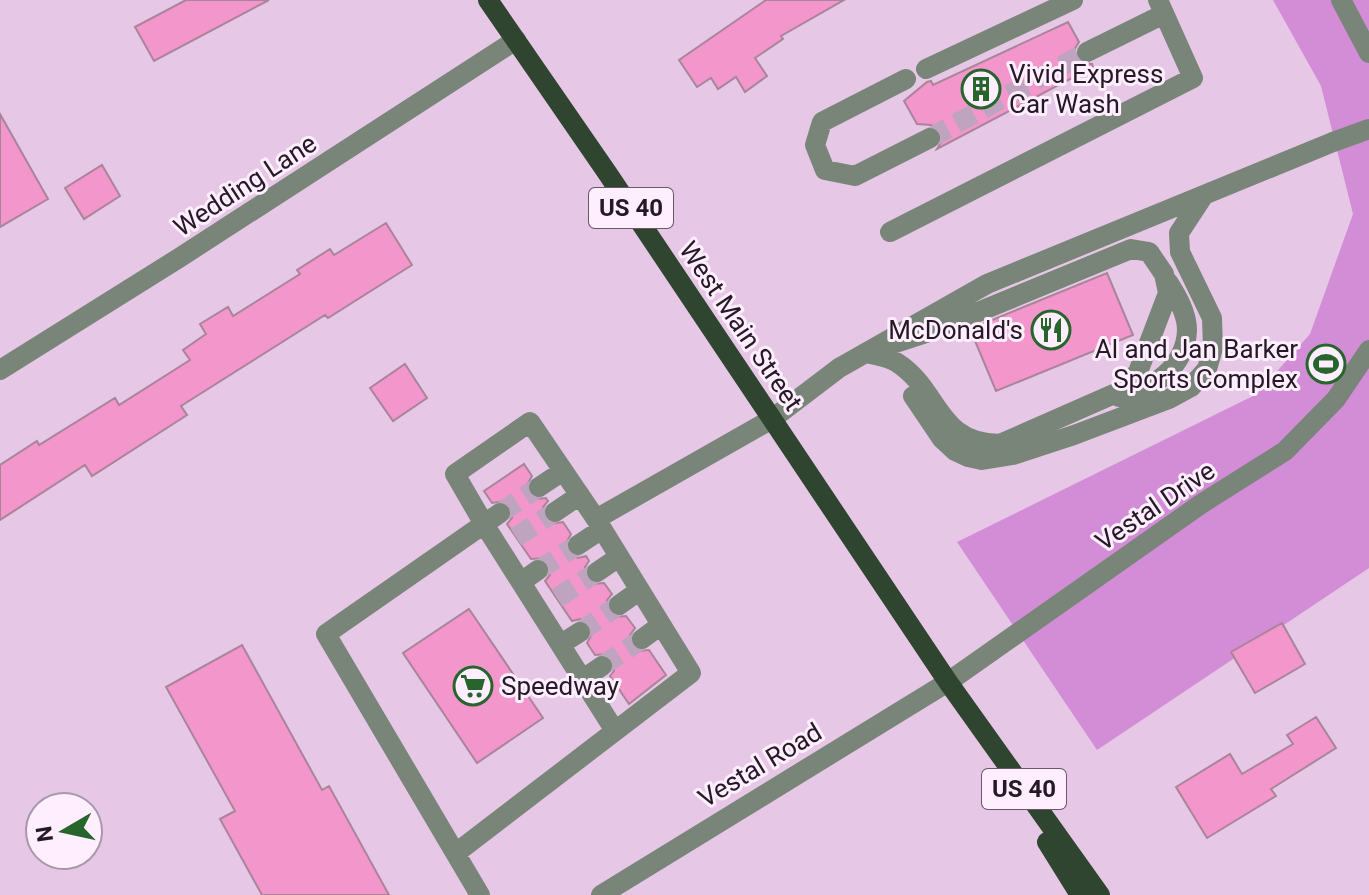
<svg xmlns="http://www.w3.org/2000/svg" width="1369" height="895" font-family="Roboto,sans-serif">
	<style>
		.green { fill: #d28dd6 }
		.building { fill: #f296cb; stroke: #aa8498; stroke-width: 2 }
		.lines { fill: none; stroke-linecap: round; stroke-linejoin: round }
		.minor-tunnel { stroke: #bfa4bf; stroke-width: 20; stroke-dasharray: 20 10; stroke-linecap: butt }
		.minor { stroke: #788578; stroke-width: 20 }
		.major { stroke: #2f4530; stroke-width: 20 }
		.labels { text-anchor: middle; stroke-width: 6; stroke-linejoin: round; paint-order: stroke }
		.shield { fill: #feeefe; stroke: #655965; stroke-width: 2 }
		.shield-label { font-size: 24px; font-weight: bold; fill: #241924 }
		.poi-label { font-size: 26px; fill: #241924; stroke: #feeefe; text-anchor: start }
		.street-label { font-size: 26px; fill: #241924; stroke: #feeefe }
	</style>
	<rect width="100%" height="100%" fill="#e6c7e6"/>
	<path class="green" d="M1273 0H1369V568L1097 750 957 542 1257 394 1310 334 1353 214 1321 86Z"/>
	<path class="building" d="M186 0H269L154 61 135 27Z
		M766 0H844L781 36 783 39 755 58 767 76 745 92 736 77 718 89 711 78 697 87 679 60Z
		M1068 22 1079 42 1074 50 1076 58 1080 63 1092 64 1093 67 937 149 943 139 941 131 931 125 917 124 904 101 927 82 931 81 933 85Z
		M0 114 48 199 0 227Z
		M102 165 120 196 84 219 65 188Z
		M386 223 412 265 328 318 325 315 181 406 187 415 92 476 85 465 0 520V465L37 441 39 445 115 398 119 405 190 360 183 350 206 334 200 324 228 307 233 316 300 274 297 270 330 249 334 255Z
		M1107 273 1133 335 996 391 970 329Z
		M405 364 427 398 393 421 370 388Z
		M524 464 532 476 526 487 529 495 534 499 546 498 548 501 543 507 544 519 550 524 563 522 571 534 565 545 568 553 578 558 586 556 589 561 585 567 586 579 592 584 604 583 612 594 607 600 608 612 614 617 626 616 635 628 630 635 631 646 638 651 649 650 666 675 629 704 610 676 614 671 613 659 607 654 595 655 587 643 593 632 590 624 580 619 572 621 545 581 550 575 549 563 543 558 531 559 507 524 512 518 511 506 505 501 492 503 484 491Z
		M469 609 543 718 477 763 403 653Z
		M1282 623 1305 664 1255 693 1231 652Z
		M242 645 322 790 329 786 389 895H262L220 819 235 811 166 687Z
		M1316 717 1336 748 1271 789 1276 796 1207 838 1176 787 1230 754 1242 774 1293 744 1287 735Z"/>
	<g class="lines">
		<path class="minor-tunnel" d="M930 138 1087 52
			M500 513 539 487
			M516 537 555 512
			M538 570 578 545
			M557 598 597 572
			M580 632 619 605
			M602 666 642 639"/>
		<path class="minor" d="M1341 0 1369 53
			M1087 52 1164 14
			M926 69 1073 0
			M906 79 822 122 815 145 825 170 855 176 930 138
			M890 232 1193 78 1158 0
			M1131 249 1149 252 1164 274 1168 293 1138 372 1123 390 1000 444C936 444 940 389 896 362 888 357 875 355 865 353L932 331Z
			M0 370 179 258 516 40
			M913 396 942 439 955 451 968 457 982 460 1013 455 1074 435 1169 399 1191 387 1207 369 1213 348 1212 318 1180 252 1179 233 1204 195
			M1119 397C1152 391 1186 366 1187 330 1187 313 1177 296 1168 282
			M539 487 563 471
			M555 512 580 495
			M500 513 484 524 615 731
			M596 519 772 419 839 368 987 284 1333 142 1369 129
			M578 545 602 529
			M597 572 619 557
			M521 582 538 570
			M619 605 640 590
			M642 639 661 625
			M561 644 580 632
			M583 679 602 666
			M456 853 691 673 596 519 530 422 455 474 484 524 326 634 480 895
			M601 895 948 682 1201 504 1285 451 1336 399 1369 350"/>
		<path class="major" d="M488 0 608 174 948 682 1100 895
			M1047 842 1080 895"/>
	</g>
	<defs>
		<g id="building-ring" transform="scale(2)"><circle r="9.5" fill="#feeefe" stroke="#27652d" stroke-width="1.5"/><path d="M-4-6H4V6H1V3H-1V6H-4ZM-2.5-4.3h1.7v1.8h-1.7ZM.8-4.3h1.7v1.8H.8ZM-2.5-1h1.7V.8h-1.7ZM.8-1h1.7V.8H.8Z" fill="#27652d"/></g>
		<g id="restaurant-ring" transform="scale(2)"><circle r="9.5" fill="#feeefe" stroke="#27652d" stroke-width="1.5"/><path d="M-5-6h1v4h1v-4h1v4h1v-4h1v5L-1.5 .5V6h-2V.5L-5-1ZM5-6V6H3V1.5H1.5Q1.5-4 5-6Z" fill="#27652d"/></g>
		<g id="stadium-ring" transform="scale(2)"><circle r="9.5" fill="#feeefe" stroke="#27652d" stroke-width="1.5"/><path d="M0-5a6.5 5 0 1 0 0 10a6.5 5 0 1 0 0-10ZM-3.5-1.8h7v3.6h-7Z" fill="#27652d"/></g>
		<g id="supermarket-ring" transform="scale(2)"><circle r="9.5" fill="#feeefe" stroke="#27652d" stroke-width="1.5"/><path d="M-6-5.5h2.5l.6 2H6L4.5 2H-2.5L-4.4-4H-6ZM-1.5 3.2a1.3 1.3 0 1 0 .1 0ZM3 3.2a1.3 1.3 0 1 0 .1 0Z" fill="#27652d"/></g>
	</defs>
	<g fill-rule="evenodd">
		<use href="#building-ring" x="981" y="89"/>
		<use href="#restaurant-ring" x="1051" y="330"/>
		<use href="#stadium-ring" x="1326" y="364"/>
		<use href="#supermarket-ring" x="473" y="686"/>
	</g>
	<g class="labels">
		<g class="shield">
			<rect x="589" y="188" width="84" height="40" rx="6"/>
			<rect x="982" y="769" width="84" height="40" rx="6"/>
		</g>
		<g class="shield-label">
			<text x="631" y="216">US 40</text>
			<text x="1024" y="797">US 40</text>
		</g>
		<g class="poi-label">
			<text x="1009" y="83">Vivid Express<tspan x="1009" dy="30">Car Wash</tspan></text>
			<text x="1023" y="339" text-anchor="end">McDonald's</text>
			<text x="1298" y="358" text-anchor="end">Al and Jan Barker<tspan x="1298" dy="30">Sports Complex</tspan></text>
			<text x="501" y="695">Speedway</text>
		</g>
		<g class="street-label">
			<text transform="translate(245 185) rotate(-33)" y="9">Wedding Lane</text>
			<text transform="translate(741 326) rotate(56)" y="9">West Main Street</text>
			<text transform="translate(1155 506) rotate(-34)" y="9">Vestal Drive</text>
			<text transform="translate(760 765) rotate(-31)" y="9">Vestal Road</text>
		</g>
	</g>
	<g transform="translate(64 831) rotate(261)"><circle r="38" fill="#feeefe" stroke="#a799a7" stroke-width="2"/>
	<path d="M0-6L14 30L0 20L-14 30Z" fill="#27652d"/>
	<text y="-12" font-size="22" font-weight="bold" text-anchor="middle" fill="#241924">N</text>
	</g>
</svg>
